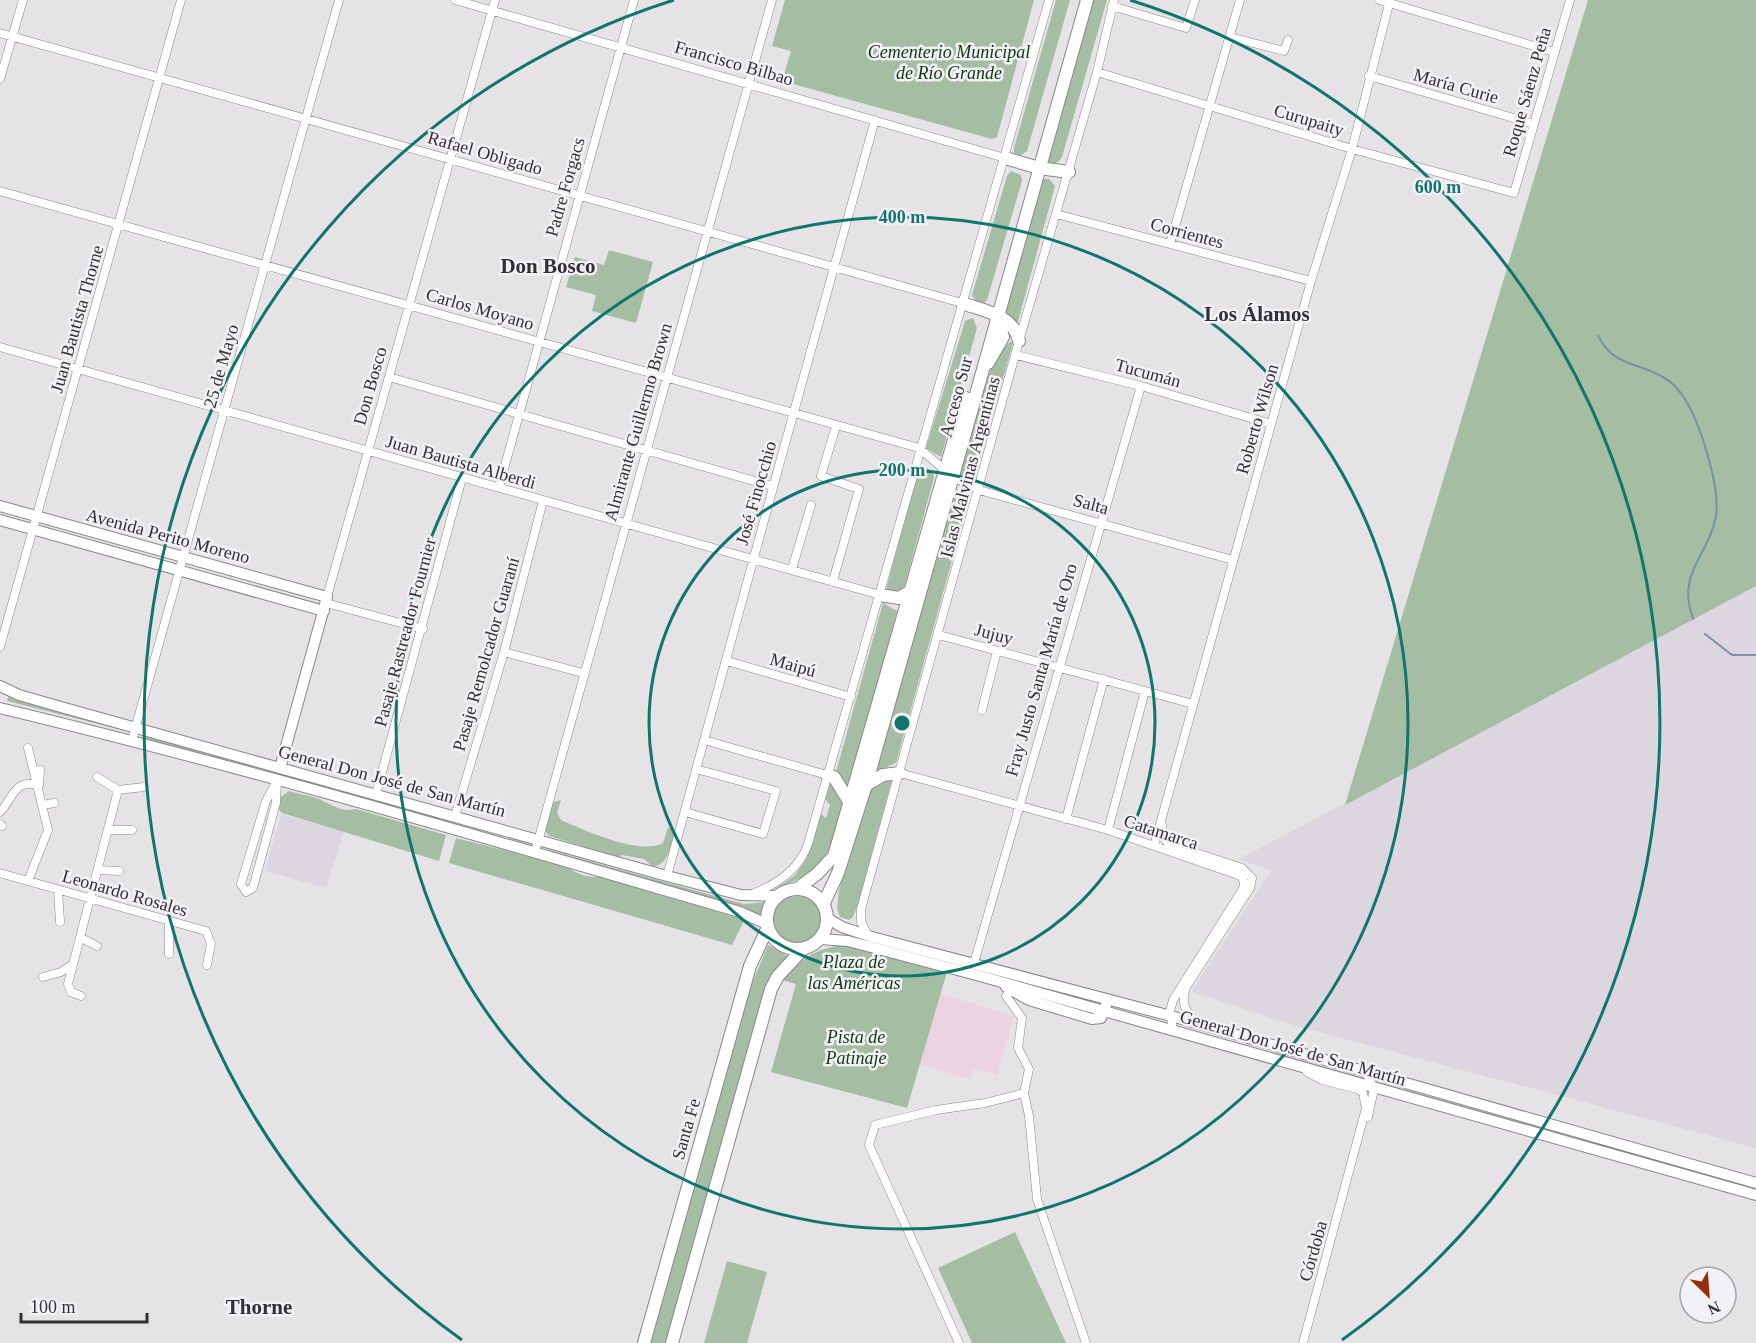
<svg xmlns="http://www.w3.org/2000/svg" width="1756" height="1343" font-family="'Times New Roman',serif">
	<style>
		.industrial { fill: #ebd3df }
		.built { fill: #dcd6e0 }
		.green { fill: #a4bda3 }
		.lines { fill: none; stroke-linecap: round; stroke-linejoin: round }
		.stream { stroke: #7a91a9; stroke-width: 2 }
		.minor-casing { stroke: #89878b; stroke-width: 9 }
		.tertiary-casing { stroke: #89878b; stroke-width: 12 }
		.secondary-casing { stroke: #89878b; stroke-width: 12 }
		.primary-casing { stroke: #89878b; stroke-width: 14 }
		.minor { stroke: #fff; stroke-width: 8 }
		.tertiary { stroke: #fff; stroke-width: 10 }
		.secondary { stroke: #fff; stroke-width: 10 }
		.primary { stroke: #fff; stroke-width: 12 }
		.ring { fill: none; stroke: #0f766e; stroke-width: 3 }
		.labels { text-anchor: middle; stroke-width: 5; stroke-linejoin: round; paint-order: stroke }
		.park-label { font-size: 18px; font-style: italic; fill: #0b3b0e; stroke: #f3f1f5 }
		.street-label { font-size: 18px; fill: #313032; stroke: #f3f1f5 }
		.quarter-label { font-size: 21px; font-weight: bold; fill: #313032; stroke: #f3f1f5 }
		.centre { fill: #0f766e; stroke: #f3f1f5; stroke-width: 3 }
		.ring-label { font-size: 18px; text-anchor: middle; font-weight: bold; fill: #0f766e; stroke: #f3f1f5; stroke-width: 5; stroke-linejoin: round; paint-order: stroke }
	</style>
	<rect width="100%" height="100%" fill="#e6e3e7"/>
	<path class="industrial" d="M941 994 1014 1016 997 1075 974 1068 970 1079 920 1065Z"/>
	<path class="built" d="M1756 586V1148L1293 1025 1191 991 1271 871 1239 859Z
		M281 814 344 832 326 888 265 871Z"/>
	<path class="green" d="M785 0H1034L997 137 992 139 782 81 791 51 772 46Z
		M1056 0H1070L1027 151 1020 156 1014 153V148Z
		M1090 0H1107L1062 157 1058 162 1051 165 1048 160Z
		M1588 0H1756V586L1345 805Z
		M1011 171 1021 175 1022 181 987 300 983 304 977 303 972 295 1007 176Z
		M1040 179H1049L1055 186 1017 325 1003 308Z
		M609 250 653 262 636 323 592 311 596 295 566 287 575 257 604 265Z
		M973 318 977 328 941 457 926 448 965 321Z
		M1014 340 973 482 958 474C967 443 986 353 1014 340Z
		M919 464 932 471 934 478 903 591 892 593 886 590Z
		M954 488 969 499 896 763 873 773Z
		M883 603 897 611 850 789 836 772Z
		M8 697 125 729 126 731 7 701Z
		M144 735 271 771 272 772 143 738Z
		M893 776 858 905 853 917 849 920 840 917 837 908 839 890 871 786Z
		M831 780 845 803C831 847 829 871 780 886L794 876 807 858 820 813 826 818 830 805 825 799Z
		M289 791C299 794 309 795 319 799 331 804 341 813 356 809L446 835 439 861 282 813 278 808 281 797Z
		M561 800 557 813 561 820C584 830 640 856 663 843L668 827 675 832C670 846 670 863 653 867L644 859 622 855 619 857 549 836 544 830 553 802Z
		M456 838 565 866C576 873 587 879 600 876L745 919 732 945 449 863Z
		M549 850 744 904 766 902 759 916 744 907 548 852Z
		M773 920a24 24 0 1 1 48 0a24 24 0 1 1-48 0Z
		M768 945 789 957 766 985 666 1343H650L751 986Z
		M851 945 947 972 907 1108 771 1072 796 984 782 980C801 958 820 945 851 945Z
		M1015 1232 1066 1343H972L938 1268Z
		M727 1261 767 1272 747 1343H704Z"/>
	<g class="lines">
		<path class="stream" d="M1598 336C1615 367 1634 361 1661 376 1676 383 1686 399 1693 414 1704 439 1720 488 1716 516 1709 556 1676 572 1693 619
			M1705 634 1732 655H1756"/>
		<g class="minor-casing">
			<path id="minor" d="M455 0 1005 158
				M1379 0 1554 52
				M1112 6 1186 28 1195 0
				M0 33 962 303
				M1230 37 1284 51 1288 40
				M1097 72 1352 149 1514 193 1570 0
				M1369 76 1534 124
				M0 79 23 0
				M0 191 919 448 953 477 979 490 1233 560
				M1056 214 1311 281
				M1170 244 1240 0
				M0 347 880 595
				M1016 355 1141 386 1271 424
				M389 377 772 486
				M499 487 634 0
				M792 569 811 505
				M833 581 859 489 821 476 836 426
				M327 597 495 0
				M326 603 423 629
				M939 635 1193 704
				M0 647 181 0
				M504 652 583 673
				M727 661 851 697
				M982 710 997 651
				M132 740 339 0
				M704 740 827 775
				M28 748 48 830 28 881
				M900 773 1108 830 1241 876 1244 882 1243 889 1173 1000 1170 1011 1173 1031
				M97 777 118 790 144 787
				M277 781 276 803 253 888 246 892 241 884 266 801Z
				M376 794 462 478
				M43 805 54 803
				M0 812C13 799 14 778 39 785L40 770
				M685 812 763 834 776 791 696 769
				M455 816 504 652 543 501
				M1066 819 1104 679
				M0 824 2 826
				M1162 825V836L1169 844 1242 868 1252 878 1250 888 1186 987C1180 1003 1186 1012 1196 1022
				M108 830H132
				M1108 830 1145 691
				M1154 846 1311 281 1352 149 1390 0
				M535 852 772 0
				M99 870 119 871
				M0 873 206 931 211 944 207 965
				M667 876C736 623 804 372 875 120
				M58 890 60 922
				M752 894C777 884 799 870 808 844L1049 0
				M868 935 861 922V909L1019 341 1097 72 1114 0
				M81 938 97 946
				M169 954V921
				M974 963 1141 386
				M43 977 61 972 73 964
				M1012 991 1006 996 1022 1018 1018 1048 1029 1069 1024 1093 1029 1116 1037 1199 1086 1343
				M81 996 71 992 68 984 118 790
				M1367 1074 1374 1089 1368 1117
				M959 1343 869 1145 875 1125 936 1110 985 1103 1024 1093
				M1303 1343 1366 1108 1363 1093 1358 1089 1322 1080 1307 1072"/>
		</g>
		<g class="tertiary-casing">
			<path id="tertiary" d="M0 506 327 597 280 768
				M0 520 324 611"/>
		</g>
		<g class="secondary-casing">
			<path id="secondary" d="M0 686 19 695 61 707 667 876 741 895 778 896
				M0 708C249 768 495 841 740 912L767 924
				M827 918 842 927 872 937 1171 1016 1756 1183
				M820 939 848 941 980 976 1756 1195
				M1006 987 1029 1000 1092 1019 1101 1018 1106 1005"/>
		</g>
		<g class="primary-casing">
			<path id="primary" d="M1005 158 1039 168 1069 172
				M962 303C984 311 1014 315 1019 341
				M988 363 1003 337 997 316
				M880 595 899 598 911 591
				M827 775 834 777 850 803
				M866 785 883 775 900 773
				M767 919a30 30 0 1 1 60 0a30 30 0 1 1-60 0Z
				M797 889 817 874 834 856 966 398
				M823 905 838 873 866 785 1087 0
				M644 1343 750 966 768 927
				M672 1343 771 989 778 976 803 949"/>
		</g>
		<use href="#minor" class="minor"/>
		<use href="#tertiary" class="tertiary"/>
		<use href="#secondary" class="secondary"/>
		<use href="#primary" class="primary"/>
	</g>
	<g class="ring">
		<circle cx="902" cy="723" r="253"/>
		<circle cx="902" cy="723" r="506"/>
		<path d="M462 1340A758 758 0 0 1 674 0M1130 0A758 758 0 0 1 1342 1340"/>
	</g>
	<g class="labels">
		<g class="park-label">
			<text x="949" y="58">Cementerio Municipal<tspan x="949" dy="21">de Río Grande</tspan></text>
			<text x="854" y="968">Plaza de<tspan x="854" dy="21">las Américas</tspan></text>
			<text x="856" y="1043">Pista de<tspan x="856" dy="21">Patinaje</tspan></text>
		</g>
		<g class="street-label">
			<text transform="translate(734 63) rotate(16)" y="6">Francisco Bilbao</text>
			<text transform="translate(1456 86) rotate(16)" y="6">María Curie</text>
			<text transform="translate(1527 92) rotate(-74)" y="6">Roque Sáenz Peña</text>
			<text transform="translate(1309 120) rotate(17)" y="6">Curupaity</text>
			<text transform="translate(485 153) rotate(16)" y="6">Rafael Obligado</text>
			<text transform="translate(565 187) rotate(-74)" y="6">Padre Forgacs</text>
			<text transform="translate(1187 233) rotate(15)" y="6">Corrientes</text>
			<text transform="translate(480 309) rotate(16)" y="6">Carlos Moyano</text>
			<text transform="translate(77 319) rotate(-74)" y="6">Juan Bautista Thorne</text>
			<text transform="translate(221 366) rotate(-74)" y="6">25 de Mayo</text>
			<text transform="translate(1148 373) rotate(15)" y="6">Tucumán</text>
			<text transform="translate(370 386) rotate(-74)" y="6">Don Bosco</text>
			<text transform="translate(956 397) rotate(-75)" y="6">Acceso Sur</text>
			<text transform="translate(1257 419) rotate(-74)" y="6">Roberto Wilson</text>
			<text transform="translate(638 422) rotate(-74)" y="6">Almirante Guillermo Brown</text>
			<text transform="translate(461 462) rotate(16)" y="6">Juan Bautista Alberdi</text>
			<text transform="translate(970 467) rotate(-75)" y="6">Islas Malvinas Argentinas</text>
			<text transform="translate(756 493) rotate(-74)" y="6">José Finocchio</text>
			<text transform="translate(1091 504) rotate(15)" y="6">Salta</text>
			<text transform="translate(168 536) rotate(15)" y="6">Avenida Perito Moreno</text>
			<text transform="translate(405 632) rotate(-75)" y="6">Pasaje Rastreador Fournier</text>
			<text transform="translate(994 634) rotate(15)" y="6">Jujuy</text>
			<text transform="translate(486 654) rotate(-74)" y="6">Pasaje Remolcador Guaraní</text>
			<text transform="translate(793 665) rotate(16)" y="6">Maipú</text>
			<text transform="translate(1041 670) rotate(-74)" y="6">Fray Justo Santa María de Oro</text>
			<text transform="translate(392 781) rotate(15)" y="6">General Don José de San Martín</text>
			<text transform="translate(1161 832) rotate(18)" y="6">Catamarca</text>
			<text transform="translate(125 893) rotate(16)" y="6">Leonardo Rosales</text>
			<text transform="translate(1293 1048) rotate(16)" y="6">General Don José de San Martín</text>
			<text transform="translate(686 1129) rotate(-74)" y="6">Santa Fe</text>
			<text transform="translate(1313 1251) rotate(-74)" y="6">Córdoba</text>
		</g>
		<g class="quarter-label">
			<text x="548" y="273">Don Bosco</text>
			<text x="1257" y="321">Los Álamos</text>
			<text x="259" y="1314">Thorne</text>
		</g>
	</g>
	<circle cx="902" cy="723" r="9" class="centre"/>
	<g class="ring-label">
		<text x="1438" y="193">600 m</text>
		<text x="902" y="223">400 m</text>
		<text x="902" y="476">200 m</text>
	</g>
	<g transform="translate(1708 1295) rotate(155)"><circle r="28" fill="#f3f1f5" stroke="#a5a4a7" stroke-width="1.5"/>
	<path d="M0-4.5L10 22L0 15L-10 22Z" fill="#952e0e"/>
	<text y="-9" font-size="16" font-weight="bold" text-anchor="middle" fill="#313032">N</text>
	</g>
	<path d="M21 1313v9h126v-9" fill="none" stroke="#313032" stroke-width="3"/>
	<text x="30" y="1313" font-size="18" fill="#313032" stroke="#f3f1f5" stroke-width="4.5" paint-order="stroke">100 m</text>
</svg>
